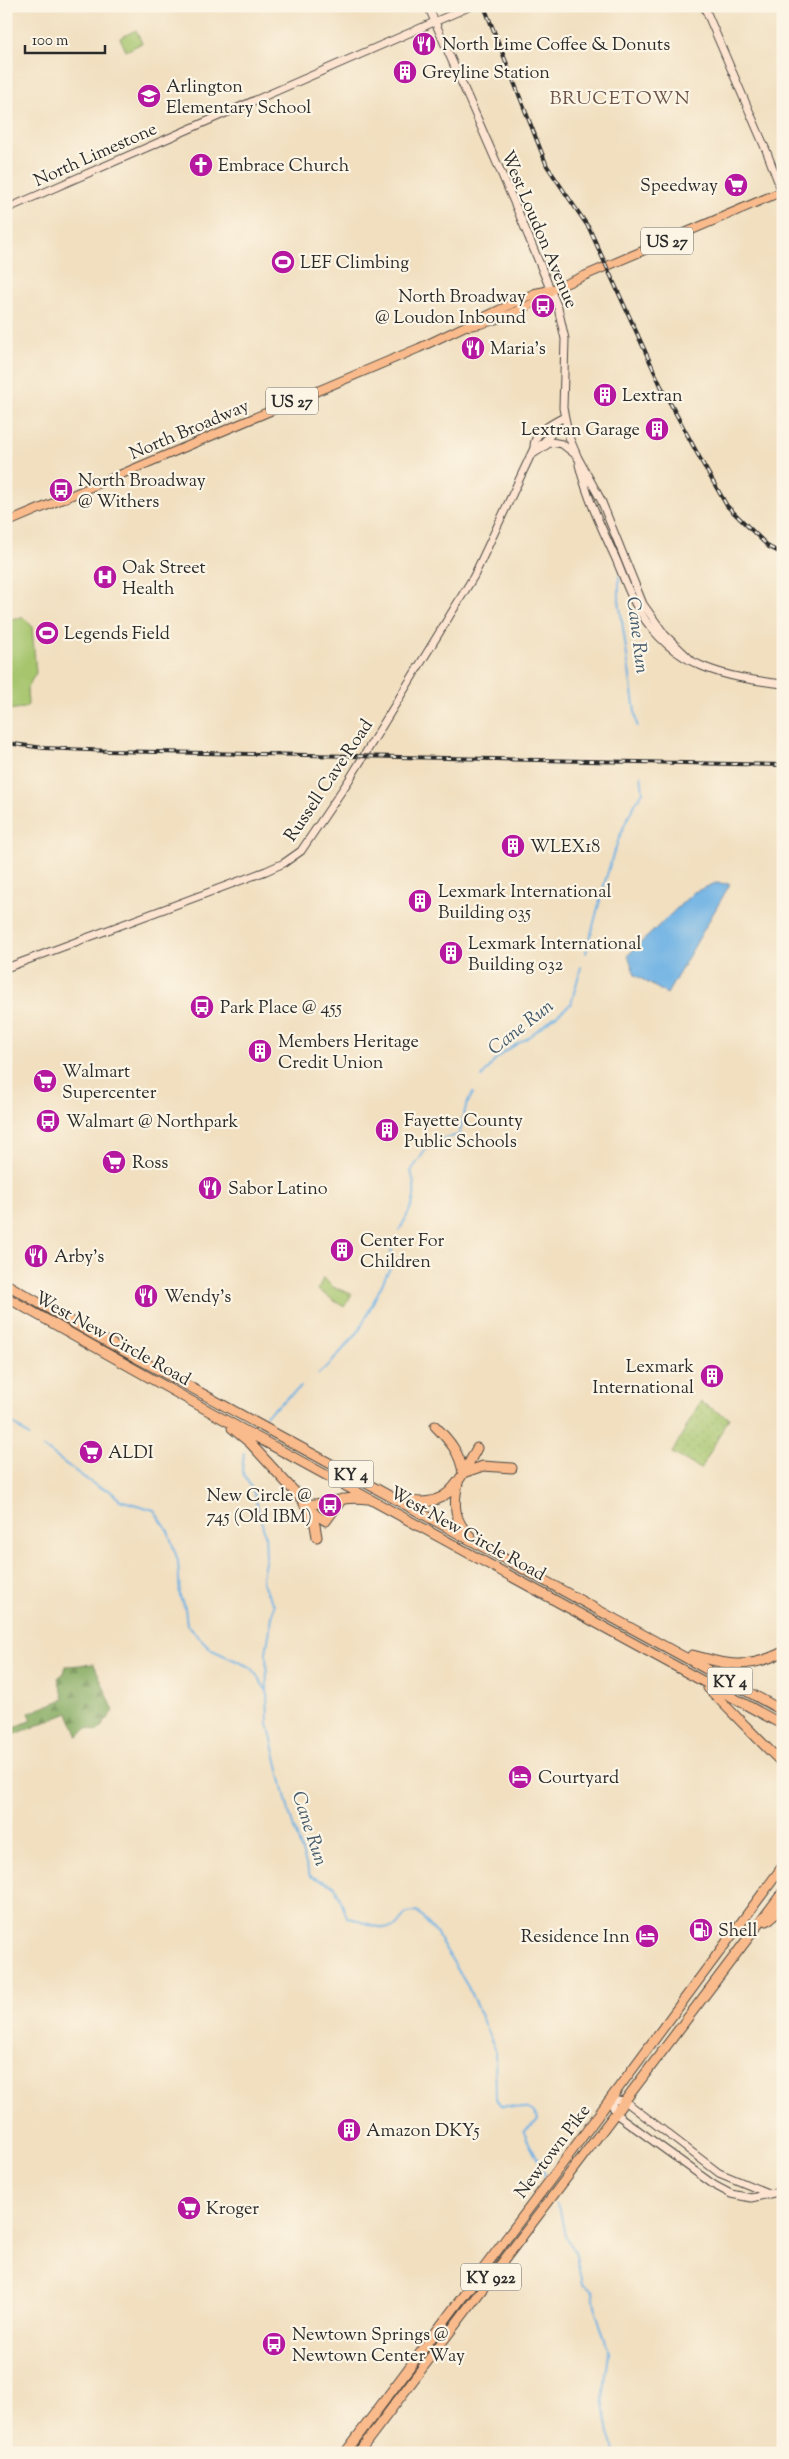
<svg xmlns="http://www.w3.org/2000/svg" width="789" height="2459" font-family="'Sorts Mill Goudy',serif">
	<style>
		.grass { fill: url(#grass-dots); stroke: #68784c }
		.forest { fill: url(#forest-firs); stroke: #586a46 }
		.park { fill: url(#park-tufts); stroke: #68784c }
		.pitch { fill: #a6c56d; stroke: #68784c }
		.water { fill: #6fb2e4; stroke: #4d6e88 }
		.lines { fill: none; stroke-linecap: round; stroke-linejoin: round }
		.stream { stroke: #6fb2e4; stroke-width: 2 }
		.secondary-casing { stroke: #494641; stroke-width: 9 }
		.primary-casing { stroke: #494641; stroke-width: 10 }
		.highway-casing { stroke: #494641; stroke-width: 11 }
		.secondary { stroke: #fde4d1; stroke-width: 7 }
		.primary { stroke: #fabb8c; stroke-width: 8 }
		.highway { stroke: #fabb8c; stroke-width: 9 }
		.rail-casing { stroke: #2b2b2b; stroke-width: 4 }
		.rail { stroke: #fcf5e5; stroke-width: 2; stroke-dasharray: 5.5; stroke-linecap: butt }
		.labels { text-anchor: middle; stroke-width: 4.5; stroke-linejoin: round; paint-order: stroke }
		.shield { fill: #fcf5e5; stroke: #6a6863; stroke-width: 1 }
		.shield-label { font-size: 16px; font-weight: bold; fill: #2b2b2b }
		.poi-label { font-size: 18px; fill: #2b2b2b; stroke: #fcf5e5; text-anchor: start }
		.street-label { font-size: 18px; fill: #2b2b2b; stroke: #fcf5e5 }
		.neighbourhood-label { font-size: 19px; letter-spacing: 1px; fill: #6c5449; stroke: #fcf5e5 }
		.water-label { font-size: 19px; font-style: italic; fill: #435a6c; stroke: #fcf5e5 }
	</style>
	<defs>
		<pattern id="grass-dots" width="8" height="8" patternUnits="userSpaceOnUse" patternTransform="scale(1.25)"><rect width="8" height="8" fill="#a6c56d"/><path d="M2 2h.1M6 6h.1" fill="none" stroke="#8fa95f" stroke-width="1.8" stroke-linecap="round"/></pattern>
		<pattern id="forest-firs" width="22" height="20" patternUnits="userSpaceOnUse" patternTransform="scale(1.25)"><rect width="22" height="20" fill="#84aa60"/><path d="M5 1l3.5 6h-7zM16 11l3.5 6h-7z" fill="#6c8b4f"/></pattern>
		<pattern id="park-tufts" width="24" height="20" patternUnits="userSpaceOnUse" patternTransform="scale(1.25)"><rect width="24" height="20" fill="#a6c56d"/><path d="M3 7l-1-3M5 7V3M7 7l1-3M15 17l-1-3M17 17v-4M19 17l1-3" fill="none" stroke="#8fa95f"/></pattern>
	</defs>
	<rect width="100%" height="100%" fill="#fcf5e5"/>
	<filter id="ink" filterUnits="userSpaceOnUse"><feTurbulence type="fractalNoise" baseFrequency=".02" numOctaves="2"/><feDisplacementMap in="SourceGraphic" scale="10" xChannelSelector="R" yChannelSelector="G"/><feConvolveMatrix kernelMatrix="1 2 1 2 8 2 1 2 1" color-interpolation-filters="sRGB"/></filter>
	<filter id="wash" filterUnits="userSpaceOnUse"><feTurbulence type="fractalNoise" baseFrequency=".0096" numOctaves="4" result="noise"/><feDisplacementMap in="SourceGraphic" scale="20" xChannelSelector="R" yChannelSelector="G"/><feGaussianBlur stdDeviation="1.12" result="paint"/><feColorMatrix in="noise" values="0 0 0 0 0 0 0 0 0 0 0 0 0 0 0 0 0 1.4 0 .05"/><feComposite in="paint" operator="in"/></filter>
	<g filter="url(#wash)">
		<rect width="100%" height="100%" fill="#f1dfc0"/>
		<path class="grass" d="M700 1402 729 1418 701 1469 672 1453Z"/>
		<path class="forest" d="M94 1664 114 1711 98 1731 87 1728 78 1737 68 1713 6 1738V1731L32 1720 29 1713 64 1699 58 1678 64 1673 66 1666Z"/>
		<path class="park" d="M136 30 142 43 126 51 120 38Z
			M323 1278 333 1287 352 1294 344 1307 318 1290Z"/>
		<path class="pitch" d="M15 618H24L32 626 36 673 27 688 28 705 24 708 6 710V621Z"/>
		<path class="water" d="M716 883 730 884 667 994 635 975 628 955 694 892Z"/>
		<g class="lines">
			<path class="stream" d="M619 576V600L637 726
				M586 953C600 904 613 833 643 792L641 775
				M482 1077 495 1060 509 1049 527 1038 571 1004 581 967
				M399 1231C412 1206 419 1199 411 1171L432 1141 459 1135 466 1106 473 1093
				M318 1374 330 1364 359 1331 390 1268 392 1246
				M266 1415 301 1387
				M6 1418 29 1436
				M43 1447 86 1479 98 1487 109 1490 120 1500 154 1510 168 1531 178 1561 180 1597 185 1608 187 1625 212 1650 252 1668 266 1690
				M244 1453 242 1471 254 1493 265 1535 266 1557 262 1577 263 1585 274 1605 266 1653 268 1723 290 1816 310 1876 335 1886 347 1917C358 1920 389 1934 397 1925 406 1916 400 1912 418 1912L436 1933 468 1987 495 2049 496 2099 500 2105C514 2108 533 2104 538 2119 535 2125 529 2126 524 2132 530 2148 540 2160 545 2176
				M556 2203 560 2210 565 2236 575 2251 582 2284 593 2291 596 2312 609 2352 603 2399 609 2433 616 2453"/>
		</g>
	</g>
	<g filter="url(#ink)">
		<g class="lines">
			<g class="secondary-casing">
				<path id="secondary" d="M428 6 517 209 558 308 565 339 563 408 569 437 578 458 601 500 643 604 665 635 693 662
					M704 6 766 150 782 192
					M6 209 471 6
					M539 447 553 432 566 426
					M530 456 551 442 562 444 576 455
					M579 465C587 497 601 527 615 557 623 575 629 595 640 612 674 667 723 677 783 684
					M6 968 266 871 284 863 301 851 349 780 474 576 534 448C533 432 552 424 564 417
					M770 2194 719 2173 625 2101 610 2099 616 2114 714 2185 731 2194 751 2198 783 2191"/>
			</g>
			<g class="primary-casing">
				<path id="primary" d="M469 326C494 323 531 307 550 292
					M6 523 419 348 535 293 551 290 783 191"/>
			</g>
			<g class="highway-casing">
				<path id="highway" d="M6 1284 95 1335 783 1711
					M6 1297 216 1415 783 1725
					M435 1426C450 1441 460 1453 463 1473L483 1466 512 1468
					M232 1428 250 1443 316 1515 326 1521 342 1499
					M458 1483C453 1505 454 1521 471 1537
					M405 1500C449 1510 459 1481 477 1448
					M304 1504C328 1506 342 1495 368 1499
					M310 1511 315 1525 317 1537
					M692 1655C729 1665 747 1670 783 1652
					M708 1688 783 1764
					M767 1921 783 1908
					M345 2453 548 2183 783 1866
					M358 2453 783 1892"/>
			</g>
			<use href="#secondary" class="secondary"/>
			<use href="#primary" class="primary"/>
			<use href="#highway" class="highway"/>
			<g class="rail-casing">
				<path id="rail" d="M484 6 547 166 589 228 661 386 703 464 727 506 769 547 783 554
					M6 743 44 748 110 751 783 765"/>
			</g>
			<use href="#rail" class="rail"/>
		</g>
	</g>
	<defs>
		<g id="restaurant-disc" transform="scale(1.25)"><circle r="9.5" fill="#b5179e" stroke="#fcf5e5"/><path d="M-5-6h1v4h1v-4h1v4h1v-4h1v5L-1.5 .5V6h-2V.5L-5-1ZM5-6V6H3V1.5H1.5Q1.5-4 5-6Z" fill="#fff"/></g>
		<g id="building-disc" transform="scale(1.25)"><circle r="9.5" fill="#b5179e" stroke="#fcf5e5"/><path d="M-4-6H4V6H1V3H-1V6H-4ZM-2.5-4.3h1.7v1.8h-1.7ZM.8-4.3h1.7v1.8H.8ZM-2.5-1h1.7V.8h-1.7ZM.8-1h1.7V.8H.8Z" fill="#fff"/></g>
		<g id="school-disc" transform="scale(1.25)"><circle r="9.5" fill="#b5179e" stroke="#fcf5e5"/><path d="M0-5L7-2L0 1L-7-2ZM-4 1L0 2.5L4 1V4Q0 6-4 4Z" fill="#fff"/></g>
		<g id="church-disc" transform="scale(1.25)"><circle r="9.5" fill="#b5179e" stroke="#fcf5e5"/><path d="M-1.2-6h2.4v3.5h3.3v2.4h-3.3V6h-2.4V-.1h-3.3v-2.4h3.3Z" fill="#fff"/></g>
		<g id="supermarket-disc" transform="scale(1.25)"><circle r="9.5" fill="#b5179e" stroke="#fcf5e5"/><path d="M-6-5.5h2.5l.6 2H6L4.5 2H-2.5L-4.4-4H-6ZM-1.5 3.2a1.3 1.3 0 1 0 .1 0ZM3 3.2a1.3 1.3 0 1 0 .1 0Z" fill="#fff"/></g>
		<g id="stadium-disc" transform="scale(1.25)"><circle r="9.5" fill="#b5179e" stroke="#fcf5e5"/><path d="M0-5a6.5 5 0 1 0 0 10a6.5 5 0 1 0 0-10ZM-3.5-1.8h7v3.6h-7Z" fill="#fff"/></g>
		<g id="bus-disc" transform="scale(1.25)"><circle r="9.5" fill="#b5179e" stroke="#fcf5e5"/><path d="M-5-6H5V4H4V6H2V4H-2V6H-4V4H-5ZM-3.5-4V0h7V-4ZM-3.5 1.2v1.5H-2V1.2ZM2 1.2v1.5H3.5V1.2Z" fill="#fff"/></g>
		<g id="hospital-disc" transform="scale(1.25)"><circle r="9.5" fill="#b5179e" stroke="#fcf5e5"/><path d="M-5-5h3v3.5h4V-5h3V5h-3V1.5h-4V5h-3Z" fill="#fff"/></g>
		<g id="hotel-disc" transform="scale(1.25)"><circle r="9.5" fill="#b5179e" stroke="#fcf5e5"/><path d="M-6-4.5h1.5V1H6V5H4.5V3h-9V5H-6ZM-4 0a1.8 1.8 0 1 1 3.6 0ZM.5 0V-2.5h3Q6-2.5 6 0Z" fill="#fff"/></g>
		<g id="fuel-disc" transform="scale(1.25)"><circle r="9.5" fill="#b5179e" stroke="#fcf5e5"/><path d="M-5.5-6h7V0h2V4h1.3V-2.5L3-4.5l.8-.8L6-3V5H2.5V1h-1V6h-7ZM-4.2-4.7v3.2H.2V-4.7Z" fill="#fff"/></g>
	</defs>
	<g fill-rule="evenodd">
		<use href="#restaurant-disc" x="424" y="44"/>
		<use href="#building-disc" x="405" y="72"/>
		<use href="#school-disc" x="149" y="96"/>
		<use href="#church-disc" x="201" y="165"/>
		<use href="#supermarket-disc" x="736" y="185"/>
		<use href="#stadium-disc" x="283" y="262"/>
		<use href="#bus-disc" x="543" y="306"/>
		<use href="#restaurant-disc" x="473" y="348"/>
		<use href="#building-disc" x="605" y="395"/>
		<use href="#building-disc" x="657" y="429"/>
		<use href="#bus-disc" x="61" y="490"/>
		<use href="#hospital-disc" x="105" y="577"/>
		<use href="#stadium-disc" x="47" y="633"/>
		<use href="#building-disc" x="513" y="846"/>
		<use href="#building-disc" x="420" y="901"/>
		<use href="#building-disc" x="451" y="953"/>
		<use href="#bus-disc" x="202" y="1007"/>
		<use href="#building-disc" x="260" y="1051"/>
		<use href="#supermarket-disc" x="45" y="1081"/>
		<use href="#bus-disc" x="48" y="1121"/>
		<use href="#building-disc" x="387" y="1130"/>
		<use href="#supermarket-disc" x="114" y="1162"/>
		<use href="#restaurant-disc" x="210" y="1188"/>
		<use href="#building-disc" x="342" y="1250"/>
		<use href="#restaurant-disc" x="36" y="1256"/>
		<use href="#restaurant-disc" x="146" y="1296"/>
		<use href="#building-disc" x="712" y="1376"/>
		<use href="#supermarket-disc" x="91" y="1452"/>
		<use href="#bus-disc" x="330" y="1505"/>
		<use href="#hotel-disc" x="520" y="1777"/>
		<use href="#fuel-disc" x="701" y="1930"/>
		<use href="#hotel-disc" x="647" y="1936"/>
		<use href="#building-disc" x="349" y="2130"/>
		<use href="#supermarket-disc" x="189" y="2208"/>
		<use href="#bus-disc" x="274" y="2344"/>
	</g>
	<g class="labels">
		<g class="shield">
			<rect x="641" y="227.5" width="52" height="27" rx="4"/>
			<rect x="266" y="387.5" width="52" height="27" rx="4"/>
			<rect x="328.5" y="1460.5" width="45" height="27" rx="4"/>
			<rect x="707.5" y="1667.5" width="45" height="27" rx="4"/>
			<rect x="461" y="2263.5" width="60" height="27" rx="4"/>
		</g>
		<g class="shield-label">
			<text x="667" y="247">US 27</text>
			<text x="292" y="407">US 27</text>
			<text x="351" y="1480">KY 4</text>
			<text x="730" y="1687">KY 4</text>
			<text x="491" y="2283">KY 922</text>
		</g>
		<g class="poi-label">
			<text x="442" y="50">North Lime Coffee &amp; Donuts</text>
			<text x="422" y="78">Greyline Station</text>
			<text x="166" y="92">Arlington<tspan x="166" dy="21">Elementary School</tspan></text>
			<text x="218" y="171">Embrace Church</text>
			<text x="718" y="191" text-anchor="end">Speedway</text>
			<text x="300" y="268">LEF Climbing</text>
			<text x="526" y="302" text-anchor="end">North Broadway<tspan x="526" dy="21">@ Loudon Inbound</tspan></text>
			<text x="490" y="354">Maria's</text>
			<text x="622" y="401">Lextran</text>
			<text x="640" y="435" text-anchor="end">Lextran Garage</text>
			<text x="78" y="486">North Broadway<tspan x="78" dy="21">@ Withers</tspan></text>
			<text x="122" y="573">Oak Street<tspan x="122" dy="21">Health</tspan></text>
			<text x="64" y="639">Legends Field</text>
			<text x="530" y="852">WLEX18</text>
			<text x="438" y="897">Lexmark International<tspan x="438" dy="21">Building 035</tspan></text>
			<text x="468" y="949">Lexmark International<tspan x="468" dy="21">Building 032</tspan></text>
			<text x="220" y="1013">Park Place @ 455</text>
			<text x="278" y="1047">Members Heritage<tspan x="278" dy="21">Credit Union</tspan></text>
			<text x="62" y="1077">Walmart<tspan x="62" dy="21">Supercenter</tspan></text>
			<text x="404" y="1126">Fayette County<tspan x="404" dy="21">Public Schools</tspan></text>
			<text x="66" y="1127">Walmart @ Northpark</text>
			<text x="132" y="1168">Ross</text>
			<text x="228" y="1194">Sabor Latino</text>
			<text x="360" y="1246">Center For<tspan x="360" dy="21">Children</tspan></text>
			<text x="54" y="1262">Arby's</text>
			<text x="164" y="1302">Wendy's</text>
			<text x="694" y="1372" text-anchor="end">Lexmark<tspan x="694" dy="21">International</tspan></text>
			<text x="108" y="1458">ALDI</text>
			<text x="312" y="1501" text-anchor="end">New Circle @<tspan x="312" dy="21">745 (Old IBM)</tspan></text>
			<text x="538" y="1783">Courtyard</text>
			<text x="718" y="1936">Shell</text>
			<text x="630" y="1942" text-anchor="end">Residence Inn</text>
			<text x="366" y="2136">Amazon DKY5</text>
			<text x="206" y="2214">Kroger</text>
			<text x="292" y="2340">Newtown Springs @<tspan x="292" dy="21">Newtown Center Way</tspan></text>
		</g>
		<g class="street-label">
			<text transform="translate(95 154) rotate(-24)" y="6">North Limestone</text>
			<text transform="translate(540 229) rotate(67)" y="6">West Loudon Avenue</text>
			<text transform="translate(189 429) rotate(-23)" y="6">North Broadway</text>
			<text transform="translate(328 780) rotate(-56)" y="6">Russell Cave Road</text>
			<text transform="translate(113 1338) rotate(29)" y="6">West New Circle Road</text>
			<text transform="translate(468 1533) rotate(29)" y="6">West New Circle Road</text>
			<text transform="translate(552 2151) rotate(-53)" y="6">Newtown Pike</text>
		</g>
		<g class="neighbourhood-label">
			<text x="620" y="104">BRUCETOWN</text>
		</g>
		<g class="water-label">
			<text transform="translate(639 635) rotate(83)" y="7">Cane Run</text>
			<text transform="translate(520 1026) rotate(-38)" y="7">Cane Run</text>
			<text transform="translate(311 1828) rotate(72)" y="7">Cane Run</text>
		</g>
	</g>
	<rect width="789" height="2459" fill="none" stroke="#fcf5e5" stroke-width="25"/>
	<path d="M25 45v8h80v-8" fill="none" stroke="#2b2b2b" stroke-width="2.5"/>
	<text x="32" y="45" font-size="15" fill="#2b2b2b" stroke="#fcf5e5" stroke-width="4" paint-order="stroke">100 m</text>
</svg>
